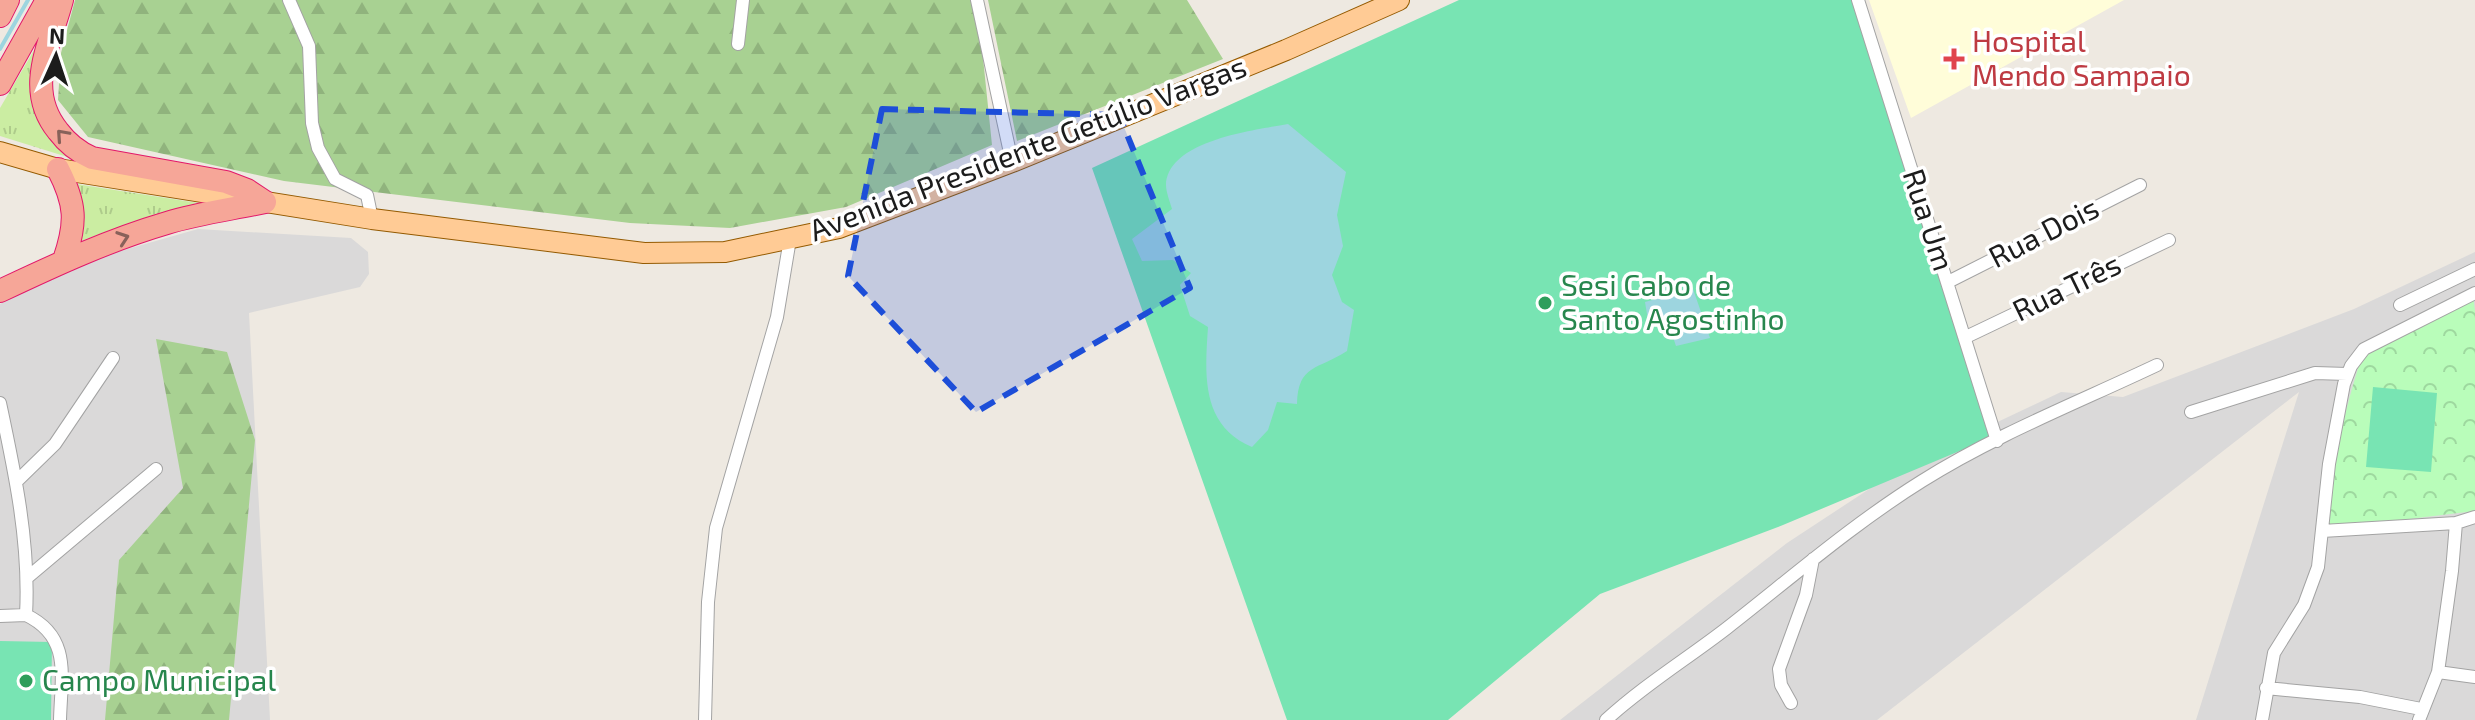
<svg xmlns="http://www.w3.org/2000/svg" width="2475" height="720" font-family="'Exo 2',sans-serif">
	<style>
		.residential { fill: #dad9d9 }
		.education { fill: #fffdd9 }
		.grass { fill: url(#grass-tufts) }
		.forest { fill: url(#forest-firs) }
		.park { fill: url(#park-crowns) }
		.pitch { fill: #78e4b3 }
		.water { fill: #9dd5df }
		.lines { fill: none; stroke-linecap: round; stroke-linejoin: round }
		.stream { stroke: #9dd5df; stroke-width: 4 }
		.minor-casing { stroke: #a3a3a3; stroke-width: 14 }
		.primary-casing { stroke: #945a00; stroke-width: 22 }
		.trunk-casing { stroke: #e2186a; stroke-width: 24 }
		.minor { stroke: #fff; stroke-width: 12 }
		.primary { stroke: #ffcb95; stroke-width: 20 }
		.trunk { stroke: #f6a698; stroke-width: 22 }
		.oneway { stroke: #89615a }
		.marked { fill: #1d4ed8; fill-opacity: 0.2; stroke: #1d4ed8; stroke-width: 6; stroke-dasharray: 16 10; stroke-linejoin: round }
		.health-dot { fill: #e0444e; stroke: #fff; stroke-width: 3 }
		.leisure-dot { fill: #2e9e5b; stroke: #fff; stroke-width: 3 }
		.labels { text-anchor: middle; stroke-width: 7; stroke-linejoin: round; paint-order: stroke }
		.health-label { font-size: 30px; fill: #be3a42; stroke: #fff; text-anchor: start }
		.street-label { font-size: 30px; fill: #1c1c1c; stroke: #fff }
		.leisure-label { font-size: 30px; fill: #27864d; stroke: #fff; text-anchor: start }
	</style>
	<defs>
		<pattern id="grass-tufts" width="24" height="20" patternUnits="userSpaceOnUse" patternTransform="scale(2)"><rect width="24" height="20" fill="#cbeda2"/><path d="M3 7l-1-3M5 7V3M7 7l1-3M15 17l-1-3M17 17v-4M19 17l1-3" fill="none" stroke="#aecb8b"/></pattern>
		<pattern id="forest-firs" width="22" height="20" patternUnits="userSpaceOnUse" patternTransform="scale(2)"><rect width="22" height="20" fill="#a8d192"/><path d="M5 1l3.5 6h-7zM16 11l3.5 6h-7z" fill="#90b37d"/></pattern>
		<pattern id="park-crowns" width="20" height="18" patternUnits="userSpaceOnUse" patternTransform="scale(2)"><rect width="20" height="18" fill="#b9fdba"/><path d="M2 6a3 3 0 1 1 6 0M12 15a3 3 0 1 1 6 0" fill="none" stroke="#9ed89f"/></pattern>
	</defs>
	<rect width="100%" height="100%" fill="#eee9e1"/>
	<path class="residential" d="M198 229 351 238 368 252 369 274 360 287 249 313 270 720H0V304L85 261Z
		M2475 252V720H2196L2299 392 1877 720H1560L1787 543 1889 476 1953 443 2061 392 2123 397 2354 309Z"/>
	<path class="education" d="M1869 0H2124L1911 118Z"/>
	<path class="grass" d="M47 28 35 74 90 164 0 136V108Z
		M76 184 211 205 142 219 78 242Z"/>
	<path class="forest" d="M75 0H977L992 145 846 207 730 228 630 223 284 181 88 137 58 100 61 53Z
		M988 0H1187L1223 59 1017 141Z
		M156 339 227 352 255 440 229 720H105L119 560 183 488Z"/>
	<path class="park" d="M2473 296 2475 312V511L2326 529C2332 467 2344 409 2364 350Z"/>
	<path class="pitch" d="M1459 0H1856L1993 437 1783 525 1600 594 1448 720H1287L1092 168Z
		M2373 387 2437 393 2431 472 2366 467Z
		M0 641 52 642 51 720H0Z"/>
	<path class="water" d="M1288 124 1346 172 1337 215 1343 246 1332 275 1342 302 1354 310 1347 351C1318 370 1298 364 1297 404L1277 402 1268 430 1252 447C1200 425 1205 373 1208 327L1190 316 1180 285 1191 273 1173 260 1142 261 1132 239 1172 209C1170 202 1166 192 1166 185 1168 140 1255 130 1288 124Z
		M1693 289 1710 338 1676 346 1668 322 1648 320 1645 302Z"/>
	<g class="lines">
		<path class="stream" d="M0 49 28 0"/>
		<g class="minor-casing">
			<path id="minor" d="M289 0 309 46 312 123 318 148 335 179 367 195 372 219
				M977 0 1012 162
				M1858 0 1997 441
				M738 44 743 0
				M1948 282 2140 185
				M2400 305 2475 269
				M1966 337 2169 240
				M0 403C15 473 30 544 26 615 72 637 61 677 60 720
				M2191 412 2315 373 2347 374
				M16 482 55 444 113 358
				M2322 531 2456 523 2475 517
				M28 577 156 469
				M0 616 26 615
				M2438 672 2475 677
				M2266 688 2360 697 2421 709
				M1791 703 1781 685 1779 669 1806 595 1813 559
				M705 720 708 602 716 528 777 317 790 239
				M1606 720C1644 685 1687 659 1727 628 1791 578 1853 524 1922 481 1995 435 2079 402 2157 365
				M2262 720 2274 653 2304 605 2318 567 2329 464 2344 384 2351 366 2364 349 2475 293
				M2419 720 2438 672 2452 571 2456 523"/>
		</g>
		<g class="primary-casing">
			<path id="primary" d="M0 152 58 169 372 219 644 253 725 252 839 228 1012 162 1286 50 1399 0"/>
		</g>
		<g class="trunk-casing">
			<path id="trunk" d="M62 0C50 45 24 89 58 131 67 143 78 152 92 158L226 182 247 190 265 202
				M0 16 8 0
				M0 84 47 0
				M58 169C76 204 77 222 64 260
				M0 291C55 265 109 240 167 223 199 213 233 209 265 202"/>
		</g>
		<use href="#minor" class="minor"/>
		<use href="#primary" class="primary"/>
		<use href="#trunk" class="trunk"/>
	</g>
	<defs><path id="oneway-chevron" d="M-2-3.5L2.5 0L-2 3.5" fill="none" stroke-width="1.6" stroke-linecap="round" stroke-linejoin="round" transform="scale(2)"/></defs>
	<g class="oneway">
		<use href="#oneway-chevron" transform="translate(62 135) rotate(-132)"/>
		<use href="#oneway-chevron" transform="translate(123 238) rotate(-19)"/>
	</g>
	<path class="marked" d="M882 109 1119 115 1190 288 976 412 848 276Z"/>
	<path class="health-dot" d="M1950 47h8v8h8v8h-8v8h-8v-8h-8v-8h8z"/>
	<g class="leisure-dot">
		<circle cx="1545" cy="303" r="8"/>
		<circle cx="26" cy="681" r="8"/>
	</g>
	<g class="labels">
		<g class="health-label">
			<text x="1972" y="52">Hospital<tspan x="1972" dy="34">Mendo Sampaio</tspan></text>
		</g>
		<g class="street-label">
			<text transform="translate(1028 149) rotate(-21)" y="10">Avenida Presidente Getúlio Vargas</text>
			<text transform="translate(1928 220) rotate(72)" y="10">Rua Um</text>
			<text transform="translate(2044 233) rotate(-27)" y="10">Rua Dois</text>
			<text transform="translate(2067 288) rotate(-26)" y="10">Rua Três</text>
		</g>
		<g class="leisure-label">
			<text x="1561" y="296">Sesi Cabo de<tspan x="1561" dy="34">Santo Agostinho</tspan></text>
			<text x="42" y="691">Campo Municipal</text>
		</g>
	</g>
	<g transform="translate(56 56) rotate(3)" stroke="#ffffff" stroke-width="6" paint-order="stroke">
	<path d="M0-6L14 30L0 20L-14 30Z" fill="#1c1c1c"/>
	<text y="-12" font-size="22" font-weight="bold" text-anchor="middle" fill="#1c1c1c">N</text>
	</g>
</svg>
